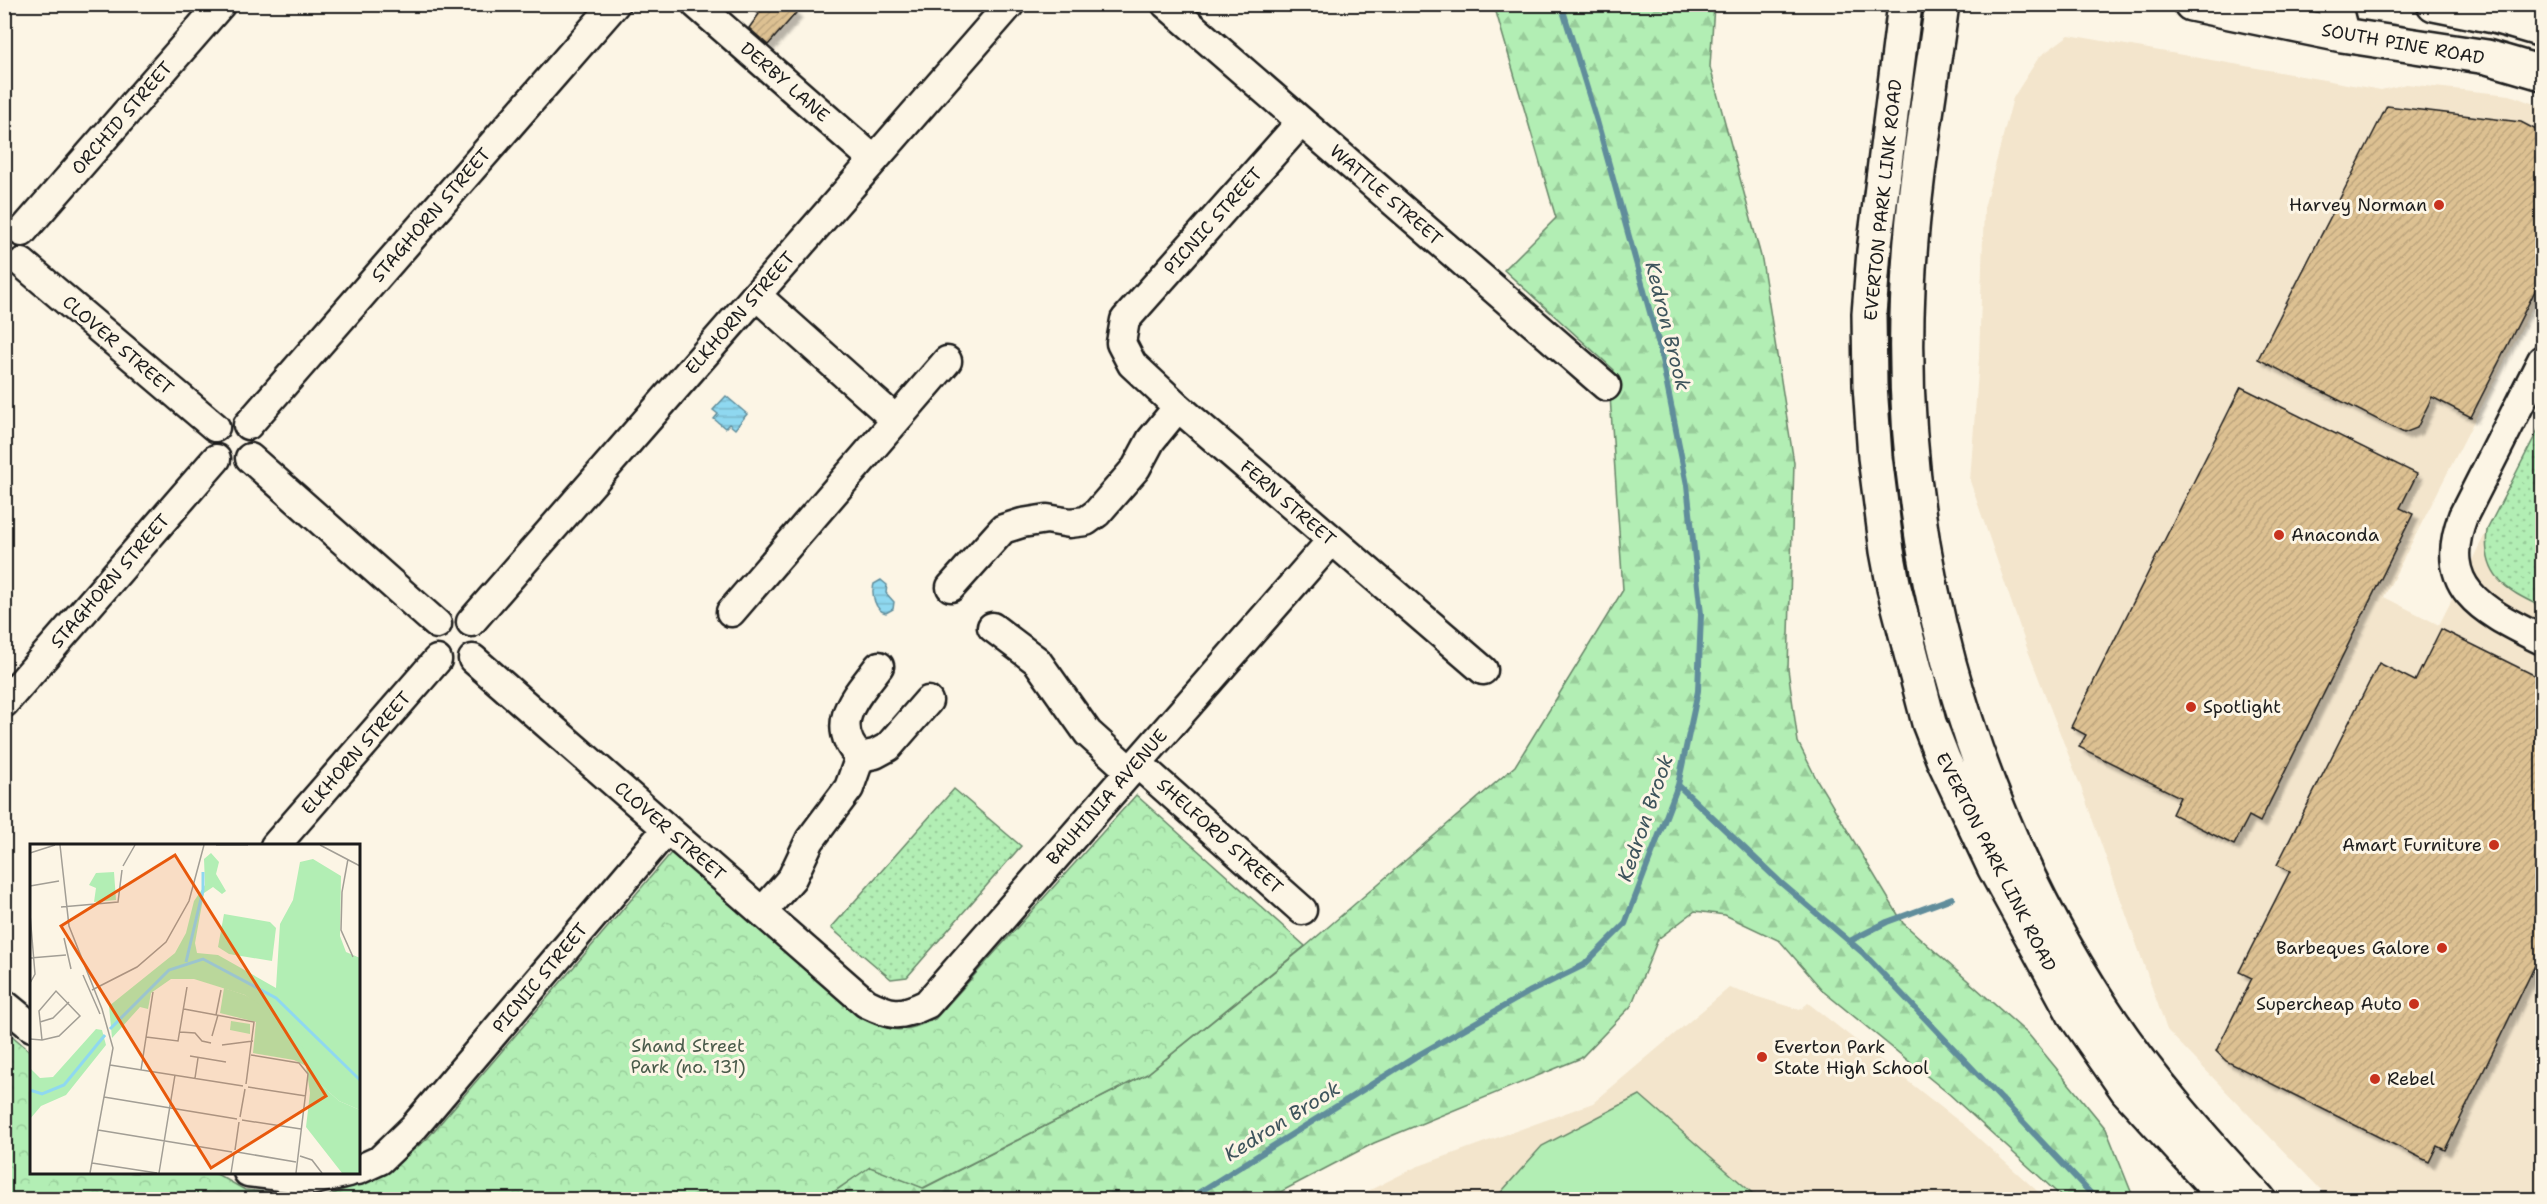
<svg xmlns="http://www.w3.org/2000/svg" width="2547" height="1204" font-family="'Shantell Sans',sans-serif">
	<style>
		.built { fill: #f3e5cc }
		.grass { fill: url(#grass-dots); stroke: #678568; stroke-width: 1.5 }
		.forest { fill: url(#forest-firs); stroke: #678568; stroke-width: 1.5 }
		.park { fill: url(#park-crowns); stroke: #678568; stroke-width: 1.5 }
		.garden { fill: #b2eeb4; stroke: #678568; stroke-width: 1.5 }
		.water { fill: url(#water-rules); stroke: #618d9b; stroke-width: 1.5 }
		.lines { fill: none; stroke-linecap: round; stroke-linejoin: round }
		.stream { stroke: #618d9b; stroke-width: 6 }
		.building { fill: url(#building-hatch); stroke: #1c1c1c; stroke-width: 1.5; filter: url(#shadow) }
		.minor-casing { stroke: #1c1c1c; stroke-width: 33 }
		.major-casing { stroke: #1c1c1c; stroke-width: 38 }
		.highway-casing { stroke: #1c1c1c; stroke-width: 38 }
		.minor { stroke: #fcf5e5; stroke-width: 28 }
		.major { stroke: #fcf5e5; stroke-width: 33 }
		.highway { stroke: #fcf5e5; stroke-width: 33 }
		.poi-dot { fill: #c8321e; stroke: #fcf5e5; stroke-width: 2 }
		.labels { text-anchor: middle; stroke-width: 6; stroke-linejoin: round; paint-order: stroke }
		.street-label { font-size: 18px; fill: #1c1c1c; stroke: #fcf5e5 }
		.poi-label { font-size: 18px; fill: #1c1c1c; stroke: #fcf5e5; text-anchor: end }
		.park-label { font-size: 18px; fill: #495b4a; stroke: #fcf5e5 }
		.water-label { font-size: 20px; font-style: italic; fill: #3e545c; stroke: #fcf5e5 }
		.inset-river { fill: none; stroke: #8fd8f0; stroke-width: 3 }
		.inset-road { fill: none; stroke: #a29e95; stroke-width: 1.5 }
		.view { fill: #e8590c; fill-opacity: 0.15; stroke: #e8590c; stroke-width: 3 }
		.inset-edge { fill: none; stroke: #1c1c1c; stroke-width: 3 }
	</style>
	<defs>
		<pattern id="grass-dots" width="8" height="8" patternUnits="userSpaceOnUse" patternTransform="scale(1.5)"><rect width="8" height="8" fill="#b2eeb4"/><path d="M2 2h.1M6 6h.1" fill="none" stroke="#98cc9a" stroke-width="1.8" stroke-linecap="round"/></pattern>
		<pattern id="forest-firs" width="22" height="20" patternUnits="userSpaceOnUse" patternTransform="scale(1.5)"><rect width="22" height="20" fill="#b2eeb4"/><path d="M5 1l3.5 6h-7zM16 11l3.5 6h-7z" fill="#98cc9a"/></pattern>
		<pattern id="park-crowns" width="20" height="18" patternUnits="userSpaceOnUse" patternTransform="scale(1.5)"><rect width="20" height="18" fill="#b2eeb4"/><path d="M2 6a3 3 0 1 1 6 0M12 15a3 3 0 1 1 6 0" fill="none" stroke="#98cc9a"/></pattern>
		<pattern id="water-rules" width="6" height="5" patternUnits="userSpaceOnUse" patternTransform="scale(1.5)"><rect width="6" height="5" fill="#8fd8f0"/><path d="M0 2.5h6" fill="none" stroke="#7bb9cd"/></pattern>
		<pattern id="building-hatch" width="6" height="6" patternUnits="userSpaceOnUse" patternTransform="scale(1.5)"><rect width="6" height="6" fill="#ddc192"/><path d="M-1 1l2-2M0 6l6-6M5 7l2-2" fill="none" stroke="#bda57d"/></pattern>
		<filter id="shadow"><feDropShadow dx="5.5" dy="5.5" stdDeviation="1.5" flood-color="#0004"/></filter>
	</defs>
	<rect width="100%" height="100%" fill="#fcf5e5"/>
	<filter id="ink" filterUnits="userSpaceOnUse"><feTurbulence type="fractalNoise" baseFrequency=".0167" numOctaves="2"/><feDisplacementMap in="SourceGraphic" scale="12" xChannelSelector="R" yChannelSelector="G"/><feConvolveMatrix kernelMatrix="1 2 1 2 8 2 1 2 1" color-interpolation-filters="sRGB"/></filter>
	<g filter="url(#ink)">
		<path class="built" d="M2069 35 2381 90 2406 84 2510 95 2542 107V288L2384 597 2439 625 2542 422V1199H2338L2323 1192 2167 1030 2082 790 2027 648 1970 481 1979 358 1984 208 2013 98 2039 57Z
			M1729 988 1800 1010 1808 1003 1965 1126 2046 1199 1350 1200 1416 1167 1593 1103Z"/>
		<path class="grass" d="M2542 422V607C2504 589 2482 577 2487 530Z
			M954 789 1021 846 907 977 891 979 831 928Z"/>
		<path class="forest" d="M1494 5H1714L1710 67 1762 260 1794 463 1788 669 1798 742 1817 780 1903 923 2029 1035 2106 1129 2134 1199H2064L1949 1094 1824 992 1780 941 1725 915 1695 911 1658 939 1631 1006 1581 1058 1374 1143 1267 1199 823 1200 870 1166 924 1188 1147 1074 1306 946 1515 766 1623 590 1609 381 1614 370 1504 270 1556 218Z"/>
		<path class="park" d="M1136 795 1305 946 1147 1074 923 1188 870 1167 823 1199H5L4 1029 31 1052 32 1172 215 1173 245 1190 323 1198 379 1176 426 1140 671 853 862 1017C897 1033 899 1034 935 1019Z"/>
		<path class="garden" d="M1640 1095 1759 1199H1495L1542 1146Z"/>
		<path class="water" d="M726 396 747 414 735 429 729 424 725 428 714 419 718 414 713 410Z
			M881 580 887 585 886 593 894 602 893 609 886 613C875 611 871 594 874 584Z"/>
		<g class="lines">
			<path class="stream" d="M1678 785 1780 882 1863 953 2097 1200
				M1850 941 1887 922 1952 898
				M1187 1200 1420 1054 1529 992 1584 965 1625 924 1678 785 1698 691 1701 614 1687 485 1659 345 1597 121 1561 4"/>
		</g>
		<path class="building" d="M750 4H786L796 13 768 45 749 28 759 14Z
			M2387 106 2521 122 2542 133V277L2471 417 2432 397 2417 428 2404 433 2258 359Z
			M2241 387 2417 474 2400 508 2413 514 2260 822 2249 816 2234 845 2172 814 2180 797 2079 747 2086 735 2071 727Z
			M2441 629 2542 679V951L2445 1150 2437 1146 2429 1162 2226 1061 2216 1051 2252 978 2239 972 2290 871 2277 865 2379 663 2415 681Z"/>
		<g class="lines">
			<g class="minor-casing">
				<path id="minor" d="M696 4 874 160
					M1166 4 1606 386
					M1301 122 1125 320 1121 343 1132 364 1178 407 1483 670
					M22 232 221 4
					M22 263 215 427
					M756 295 896 420
					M2542 360 2463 516C2435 590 2486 612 2542 640
					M248 425 615 4
					M250 458 437 624
					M951 587 1003 529 1022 523 1047 519 1070 523 1086 521 1097 513 1136 468 1151 440 1178 407
					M731 612 947 361
					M471 622 1010 4
					M992 627 1037 661 1088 733 1130 771
					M473 659 866 1003C892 1016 900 1017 927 1004L1332 540
					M4 703 216 459
					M860 757 875 754 888 747 928 701
					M1137 763 1302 910
					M275 846 437 660
					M762 912 792 878 810 840 849 788 860 757C827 723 857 696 879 666
					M4 1004 32 1027
					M358 1170 380 1160 414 1127 667 829
					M248 1172 313 1180 349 1172"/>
			</g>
			<g class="major-casing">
				<path id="major" d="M1905 4 1874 251 1869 314 1870 385 1875 457 1887 551 1894 588 1929 723 1943 759 1994 867 2074 1014 2127 1090 2228 1200
					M1942 4C1929 98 1912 193 1908 288 1896 542 1965 796 2103 1009 2148 1078 2203 1140 2259 1200"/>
			</g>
			<g class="highway-casing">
				<path id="highway" d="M2191 4 2342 35 2487 57 2542 73
					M2334 4 2342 35
					M2434 4 2494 16 2542 30"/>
			</g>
			<use href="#minor" class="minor"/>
			<use href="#major" class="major"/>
			<use href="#highway" class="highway"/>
		</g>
	</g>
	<g class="poi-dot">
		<circle cx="2439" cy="205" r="6"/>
		<circle cx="2279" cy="535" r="6"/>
		<circle cx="2191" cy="707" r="6"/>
		<circle cx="2494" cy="845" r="6"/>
		<circle cx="2442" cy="948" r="6"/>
		<circle cx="2414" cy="1004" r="6"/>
		<circle cx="1762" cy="1057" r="6"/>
		<circle cx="2375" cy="1079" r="6"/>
	</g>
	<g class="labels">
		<g class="street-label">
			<text transform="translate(2403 44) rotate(10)" y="6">SOUTH PINE ROAD</text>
			<text transform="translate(785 82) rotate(41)" y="6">DERBY LANE</text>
			<text transform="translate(122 118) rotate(-49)" y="6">ORCHID STREET</text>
			<text transform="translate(1386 195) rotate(41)" y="6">WATTLE STREET</text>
			<text transform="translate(1883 200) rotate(-84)" y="6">EVERTON PARK LINK ROAD</text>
			<text transform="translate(431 215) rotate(-49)" y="6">STAGHORN STREET</text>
			<text transform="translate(1213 221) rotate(-48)" y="6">PICNIC STREET</text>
			<text transform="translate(740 313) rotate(-49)" y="6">ELKHORN STREET</text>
			<text transform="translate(118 345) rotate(41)" y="6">CLOVER STREET</text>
			<text transform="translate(1288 503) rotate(41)" y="6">FERN STREET</text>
			<text transform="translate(110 581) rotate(-49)" y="6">STAGHORN STREET</text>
			<text transform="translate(356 753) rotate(-49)" y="6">ELKHORN STREET</text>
			<text transform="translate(1107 797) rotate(-49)" y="6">BAUHINIA AVENUE</text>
			<text transform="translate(670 831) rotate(41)" y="6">CLOVER STREET</text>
			<text transform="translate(1220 836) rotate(42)" y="6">SHELFORD STREET</text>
			<text transform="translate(1996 862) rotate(63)" y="6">EVERTON PARK LINK ROAD</text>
			<text transform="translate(540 978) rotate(-50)" y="6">PICNIC STREET</text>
		</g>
		<g class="poi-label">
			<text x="2427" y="211">Harvey Norman</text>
			<text x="2291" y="541" text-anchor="start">Anaconda</text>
			<text x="2203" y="713" text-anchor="start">Spotlight</text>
			<text x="2482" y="851">Amart Furniture</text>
			<text x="2430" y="954">Barbeques Galore</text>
			<text x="2402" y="1010">Supercheap Auto</text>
			<text x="1774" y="1053" text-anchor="start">Everton Park<tspan x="1774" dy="21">State High School</tspan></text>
			<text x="2387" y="1085" text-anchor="start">Rebel</text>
		</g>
		<g class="park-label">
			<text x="688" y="1052">Shand Street<tspan x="688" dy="21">Park (no. 131)</tspan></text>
		</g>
		<g class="water-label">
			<text transform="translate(1668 326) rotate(76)" y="7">Kedron Brook</text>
			<text transform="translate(1645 818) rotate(-71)" y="7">Kedron Brook</text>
			<text transform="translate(1282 1121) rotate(-32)" y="7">Kedron Brook</text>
		</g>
	</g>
	<g transform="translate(30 844)">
		<rect width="330" height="330" fill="#fcf5e5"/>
		<path d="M84 28 86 56 64 58 66 44 59 41 66 29ZM201 177 220 180V190L200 186Z" fill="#b2eeb4"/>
		<path d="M181 9 189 18 186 30 196 47 192 50 183 43 174 49 165 99 167 109 188 111 246 144 250 80 263 56 270 18 283 15 311 32 310 92 316 108 330 114V266L309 257 289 239 241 172 215 151 164 135H141L121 149 118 165 110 163 82 194 79 162 145 109 156 89 164 57 175 41 174 15ZM66 185 72 186 76 201 36 251 11 262 0 275V224L10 234 23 233Z" fill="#b2eeb4"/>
		<path d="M194 144 215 151 239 166 241 172 262 181 289 239 309 257 330 266V329H312L276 283 280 249 276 222 264 216 223 209 226 178 190 169Z" fill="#b2eeb4"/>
		<path d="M194 70 240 78 246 84 242 117 199 110 188 103Z" fill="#b2eeb4"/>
		<path class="inset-river" d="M156 118 173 46V28M80 185 139 126 173 115 246 154 330 236M0 246 12 250 34 241 75 191"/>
		<path class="inset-road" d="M30 1 39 82 72 165 83 204 60 329M186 1H218M290 1 330 22M0 9 25 1M318 15 312 48 311 86 323 113M93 22 105 1M0 42 29 37M31 63 88 58 92 26M0 70 5 130 0 139M34 94 41 125M0 114 36 111M53 131 70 170M62 146 107 123 136 98 159 57 174 1M154 165 224 178 216 240M186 171 191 146M10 178 23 174 39 158M150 188 165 189 172 197 181 199M182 192 188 171M116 193 148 197 157 143M0 195 12 196 29 192 50 172 26 147 9 167 12 196M192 201 223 197M221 211 269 219 278 230 266 329M160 212 196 218M80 221 213 242M111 226 123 148M165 234 168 214M218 243 276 252M74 253 207 275M210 273 215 245M212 276 271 285M68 286 202 308M205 306 209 278M207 308 266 318M270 312 282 316 292 329M62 319 127 329M129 329 145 231M201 329 204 310"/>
		<path class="view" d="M145 11 296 252 181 324 31 82Z"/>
		<rect width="330" height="330" class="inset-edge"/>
	</g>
	<rect width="2547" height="1204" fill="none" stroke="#fcf5e5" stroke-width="24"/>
	<rect x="12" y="12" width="2523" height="1180" fill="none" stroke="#1c1c1c" stroke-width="2" filter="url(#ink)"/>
</svg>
